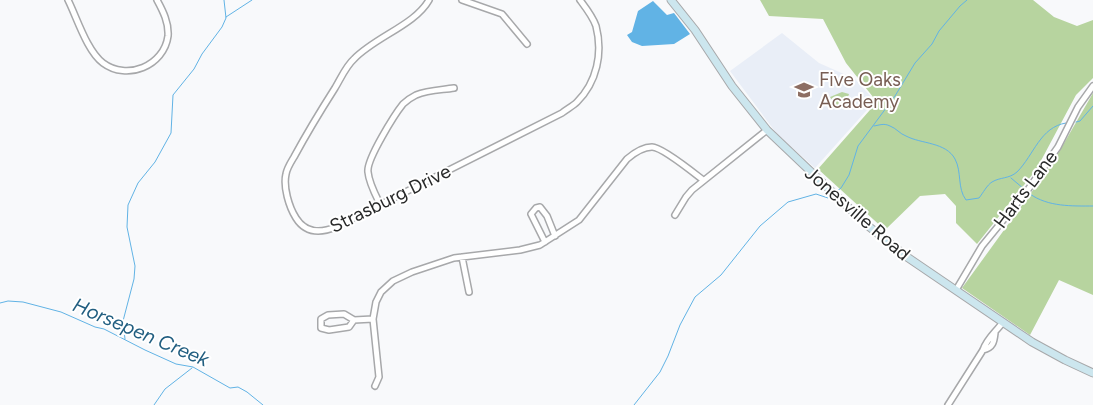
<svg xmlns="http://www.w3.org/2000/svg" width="1093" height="405" font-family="Figtree,sans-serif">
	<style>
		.built { fill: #e9eef7 }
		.green { fill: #b7d49f }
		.water { fill: #61b3e5 }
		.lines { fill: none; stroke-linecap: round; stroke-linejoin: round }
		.stream { stroke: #61b3e5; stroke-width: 1 }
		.street-casing { stroke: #a7a8aa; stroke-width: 8 }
		.secondary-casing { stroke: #a7a8aa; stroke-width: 9 }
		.street { stroke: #fff; stroke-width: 5 }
		.secondary { stroke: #cce6ee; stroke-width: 7 }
		.labels { text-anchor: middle; stroke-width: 4; stroke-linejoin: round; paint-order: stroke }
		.education-label { font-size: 19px; fill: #785e54; stroke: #fff; text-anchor: start }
		.street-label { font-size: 19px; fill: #292a2a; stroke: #fff }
		.water-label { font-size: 20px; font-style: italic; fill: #215e80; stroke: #fff }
	</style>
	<rect width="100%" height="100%" fill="#f8f9fb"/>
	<path class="built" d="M782 33 819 63 855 79 875 101 815 168 777 134 730 71Z"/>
	<path class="green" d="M760 0H1033L1054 17 1077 26 1093 20V78L1076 95 1036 170 977 244 956 223V206L945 194 920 196 885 230 818 169 877 102 846 63 823 19 769 16Z
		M842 92 849 94 847 100 838 108 830 97Z
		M1093 93V295L1059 280 1030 335 962 288 1052 164Z"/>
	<path class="water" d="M653 1 667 15 674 13 690 34 674 44 642 46 632 42 627 35 632 32 638 11Z"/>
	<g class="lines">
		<path class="stream" d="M226 17 252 0
			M1076 122 1080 121 1093 106
			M874 126C880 125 884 123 890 126 896 128 900 134 906 136 921 144 946 142 955 159 962 172 957 188 966 200L979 198C983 193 987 185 992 182 1000 177 1009 179 1017 172 1034 155 1040 127 1066 123
			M1011 178 1024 189
			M836 192 841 188 849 175 858 146 895 96 915 63 932 44 939 31 960 6 967 0
			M1030 194C1048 207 1072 206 1093 206
			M0 303 8 301 23 302 61 312 95 327 104 329 145 350 176 364 193 367 230 388 238 387 247 392 263 405
			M125 339 123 321 134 279 135 266 127 227 128 205 138 183 155 162 171 133 173 95 194 69 202 54 222 27 226 18 224 0
			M154 405 165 389 192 368
			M634 405 660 372 668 356 680 325 695 297 721 275 760 226 788 202 816 194 828 198 831 196"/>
		<g class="street-casing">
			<path id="street" d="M68 0C77 18 87 51 103 63 127 81 164 66 168 36 169 23 163 11 157 0
				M429 0C415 25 375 37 354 59 346 66 341 78 335 88 321 110 307 133 294 157 291 162 287 168 286 174 283 187 289 207 296 218 306 234 321 233 336 227L562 113C567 109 573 106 577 102 597 82 603 53 596 26 593 17 586 8 580 0
				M462 0 502 14 527 44
				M380 204C375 194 369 183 368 172 366 160 395 114 403 104 406 101 412 97 416 95 428 90 441 90 454 88
				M675 215 686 197 692 190 767 130
				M545 242 531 214 536 208 540 207 547 216 555 236
				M462 257 469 292
				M956 290 982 246 1027 191 1058 147 1078 107 1093 86
				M354 320 349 327 329 330 321 328V319L328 315 344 314 354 320 373 319
				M983 350C993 348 994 342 995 333
				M375 386 379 377 373 319 376 302 381 292 393 281 412 272 454 258 520 250 540 245 579 220 627 159C634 153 643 147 652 147 662 147 694 173 703 180
				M948 405 983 350C987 338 996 332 1003 322"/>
		</g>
		<g class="secondary-casing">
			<path id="secondary" d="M671 0 695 30 732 86 767 130 867 225 907 257 1032 342 1065 360 1093 373"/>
		</g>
		<use href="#street" class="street"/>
		<use href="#secondary" class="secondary"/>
	</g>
	<defs>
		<g id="school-bare" transform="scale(1.5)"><path d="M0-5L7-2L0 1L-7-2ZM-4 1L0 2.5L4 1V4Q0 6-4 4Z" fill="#8d6e63" stroke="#fff" stroke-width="2.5" paint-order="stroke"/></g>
	</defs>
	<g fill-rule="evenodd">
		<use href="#school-bare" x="804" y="90"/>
	</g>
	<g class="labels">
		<g class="education-label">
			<text x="819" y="86">Five Oaks<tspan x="819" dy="22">Academy</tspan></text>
		</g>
		<g class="street-label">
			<text transform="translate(1025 189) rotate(-53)" y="7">Harts Lane</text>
			<text transform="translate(390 198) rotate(-26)" y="7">Strasburg Drive</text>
			<text transform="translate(858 213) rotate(41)" y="7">Jonesville Road</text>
		</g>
		<g class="water-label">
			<text transform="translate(141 332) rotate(23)" y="7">Horsepen Creek</text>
		</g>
	</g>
</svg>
